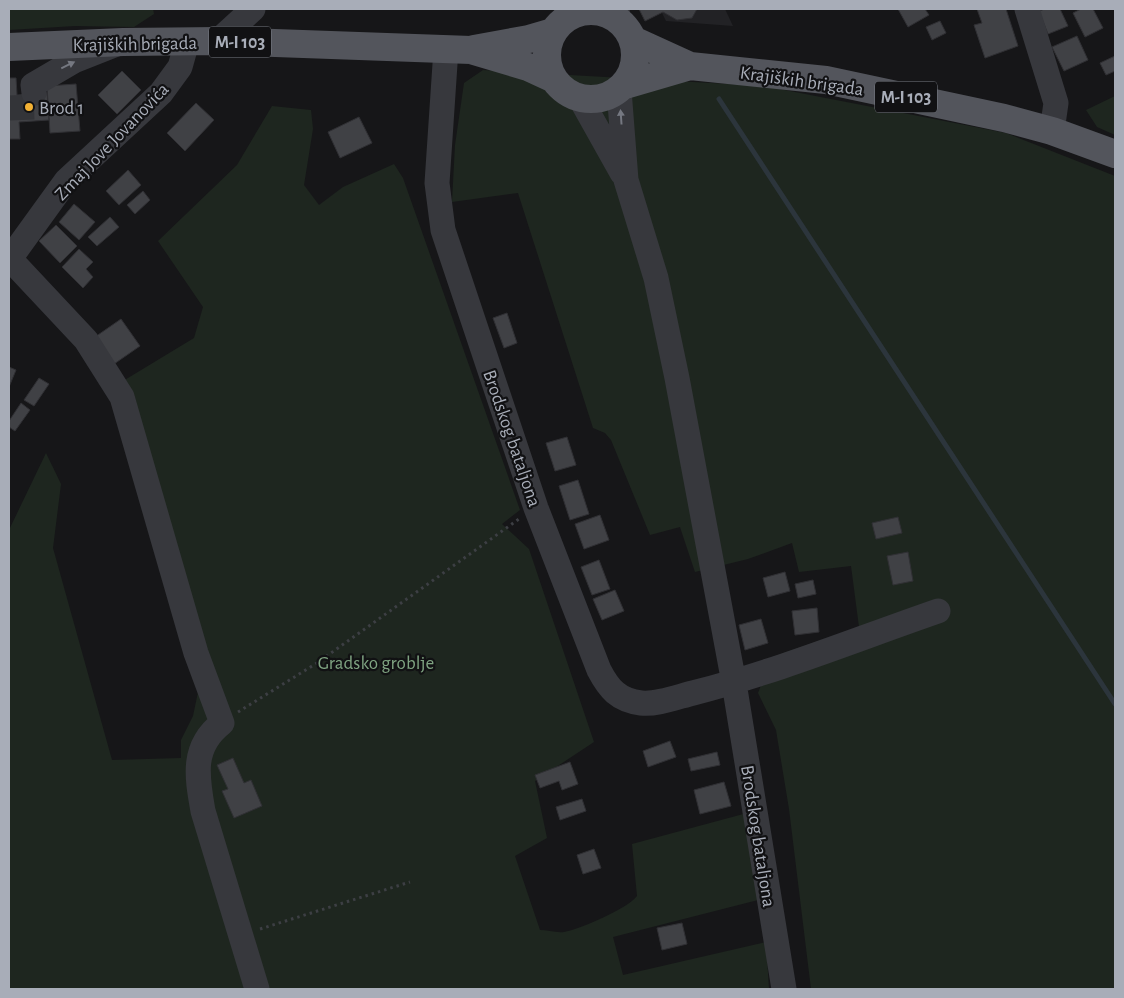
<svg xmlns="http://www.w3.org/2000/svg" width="1124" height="998" font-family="'Alegreya Sans',sans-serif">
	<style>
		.built { fill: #222225 }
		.green { fill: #1e261f }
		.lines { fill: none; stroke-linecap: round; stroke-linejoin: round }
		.stream { stroke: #2c353c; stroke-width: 5 }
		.building { fill: #404145; stroke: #303034 }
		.minor-tunnel { stroke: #333438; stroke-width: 25; stroke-dasharray: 25 12; stroke-linecap: butt }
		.path { stroke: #3d3f44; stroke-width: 3; stroke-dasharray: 2.5 4; stroke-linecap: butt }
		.minor { stroke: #37383d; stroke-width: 25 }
		.major { stroke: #53555c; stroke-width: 28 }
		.oneway { fill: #757881 }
		.poi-dot { fill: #f2b134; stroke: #111113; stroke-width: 2 }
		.labels { text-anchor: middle; stroke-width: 4.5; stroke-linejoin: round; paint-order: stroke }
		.shield { fill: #111113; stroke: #7b7e86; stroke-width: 1 }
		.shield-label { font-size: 18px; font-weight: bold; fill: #a8adb8 }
		.street-label { font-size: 19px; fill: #a8adb8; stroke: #111113 }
		.poi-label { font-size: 19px; fill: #a8adb8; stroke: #111113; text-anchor: start }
		.park-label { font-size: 19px; fill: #7fa381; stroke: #111113 }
	</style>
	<rect width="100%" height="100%" fill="#161618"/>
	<path class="built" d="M660 9H725L733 26 666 21Z"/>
	<path class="green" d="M9 9H153L154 14 134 27 75 26 9 30Z
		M483 70 764 86 1006 133 1115 176V989H811L789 809 776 730 758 693 772 657 859 627 851 566 799 572 792 543 748 559 695 572 680 527 650 535 611 440 605 433 593 428 518 193 452 202 455 145 464 83Z
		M1115 96V135L1097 127 1086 110Z
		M272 106 311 110 313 129 304 185 319 205 343 187 394 164 403 178 520 510 502 524 529 549 594 742 535 781 547 838 515 856 540 930C547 930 556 933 564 932 580 929 627 909 637 896L632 844 762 809V899L613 937 623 975 766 942 769 989H9V530L46 453 61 484 53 548 112 760 181 758V740L193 716 198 692 123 381 194 338 203 307 158 241 237 165Z"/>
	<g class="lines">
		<path class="stream" d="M719 99 1115 704"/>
	</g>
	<path class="building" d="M639 9H697L692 18 677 20 663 12 645 21Z
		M898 9H925L929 15 908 27Z
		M977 9H1006L1018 46 985 58 974 25 982 23Z
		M1045 9H1060L1068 26 1048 34 1039 11Z
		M1081 9H1093L1103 28 1085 37 1073 13Z
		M940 21 946 33 932 40 926 27Z
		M1077 36 1088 60 1064 71 1052 47Z
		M1115 56V71L1106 75 1100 63Z
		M122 71 141 90 117 114 98 95Z
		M9 78H16L17 95 47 93 49 120 19 122 20 139H9Z
		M76 84 80 131 50 133 47 86Z
		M196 103 214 120 185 151 167 133Z
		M359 117 372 143 340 158 328 132Z
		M128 170 141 185 119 205 106 191Z
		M143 191 150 200 135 214 127 205Z
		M74 204 95 222 79 240 59 222Z
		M110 217 119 227 97 246 88 237Z
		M56 225 77 246 60 263 39 241Z
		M79 249 93 262 86 269 93 277 83 288 62 267Z
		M507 313 517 343 504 348 493 318Z
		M121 319 140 346 114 364 95 337Z
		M9 367 16 370 9 387Z
		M39 378 49 384 34 406 24 400Z
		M21 403 30 410 15 431 9 427V421Z
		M567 437 576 465 555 471 546 443Z
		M578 480 589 514 570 520 559 486Z
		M600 515 609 540 584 549 575 524Z
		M898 517 902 533 876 539 872 523Z
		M908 552 913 581 893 585 887 556Z
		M599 560 610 589 592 595 581 567Z
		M785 572 790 591 768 597 763 578Z
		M813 580 816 594 798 598 795 584Z
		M615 590 624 611 602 620 593 599Z
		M817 608 819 632 795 635 792 611Z
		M761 619 768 643 745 650 739 625Z
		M670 741 676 757 648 767 643 751Z
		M717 752 720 765 691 771 688 759Z
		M233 758 244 783 251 780 262 806 234 818 222 791 228 789 217 765Z
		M570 762 578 784 562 790 559 781 540 788 535 775Z
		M724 782 731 806 700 814 694 790Z
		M582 799 586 811 560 820 556 807Z
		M594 849 601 868 583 874 577 855Z
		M682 923 687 944 662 950 657 928Z"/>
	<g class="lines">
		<path class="minor-tunnel" d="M9 108 35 107 34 93"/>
		<path class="path" d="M238 712 317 663 519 519
			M260 929 410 882"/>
		<path class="minor" d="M617 9 618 19
			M1027 9 1056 103 1052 131
			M576 13 578 9
			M218 41 253 9
			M446 49 437 183 443 230 536 508 599 670C609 689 618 700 641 703 656 705 677 697 693 693 776 672 857 639 938 611
			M619 90 626 180 656 278 677 378 734 683 784 989
			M34 93 33 85 74 61 117 44
			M580 98 622 173
			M10 259 86 340 122 397 196 653 222 723C191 747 197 777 203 811L257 989
			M9 260 66 181 161 93 180 67 187 42"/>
		<path class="major" d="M547 55a44 44 0 1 1 88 0a44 44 0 1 1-88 0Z
			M633 40 690 66 826 80 1004 118 1052 131 1115 154
			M9 47 123 42 218 41 471 50 528 67 554 79
			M474 49 529 39 553 32
			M625 85 690 66"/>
	</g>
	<defs><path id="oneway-solid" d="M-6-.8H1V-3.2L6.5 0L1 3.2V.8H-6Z" transform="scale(1.25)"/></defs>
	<g class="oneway">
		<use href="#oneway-solid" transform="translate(68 65) rotate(-26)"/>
		<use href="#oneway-solid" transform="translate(621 117) rotate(-94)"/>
	</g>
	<circle class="poi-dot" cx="29" cy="107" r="5"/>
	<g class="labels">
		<g class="shield">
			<rect x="209" y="26.5" width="62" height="31" rx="4"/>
			<rect x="875" y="81.5" width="62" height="31" rx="4"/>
		</g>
		<g class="shield-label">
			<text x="240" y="48">M-I 103</text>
			<text x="906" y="103">M-I 103</text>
		</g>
		<g class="street-label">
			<text transform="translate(135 43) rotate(-1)" y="7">Krajiških brigada</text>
			<text transform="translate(802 80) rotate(8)" y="7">Krajiških brigada</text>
			<text transform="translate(111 141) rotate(-46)" y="7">Zmaj Jove Jovanovića</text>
			<text transform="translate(513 438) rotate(71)" y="7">Brodskog bataljona</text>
			<text transform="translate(759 836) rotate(81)" y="7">Brodskog bataljona</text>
		</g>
		<g class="poi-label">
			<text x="39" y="114">Brod 1</text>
		</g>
		<g class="park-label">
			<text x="376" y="669">Gradsko groblje</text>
		</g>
	</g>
	<rect width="1124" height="998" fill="none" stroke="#a8adb8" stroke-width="20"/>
</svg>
